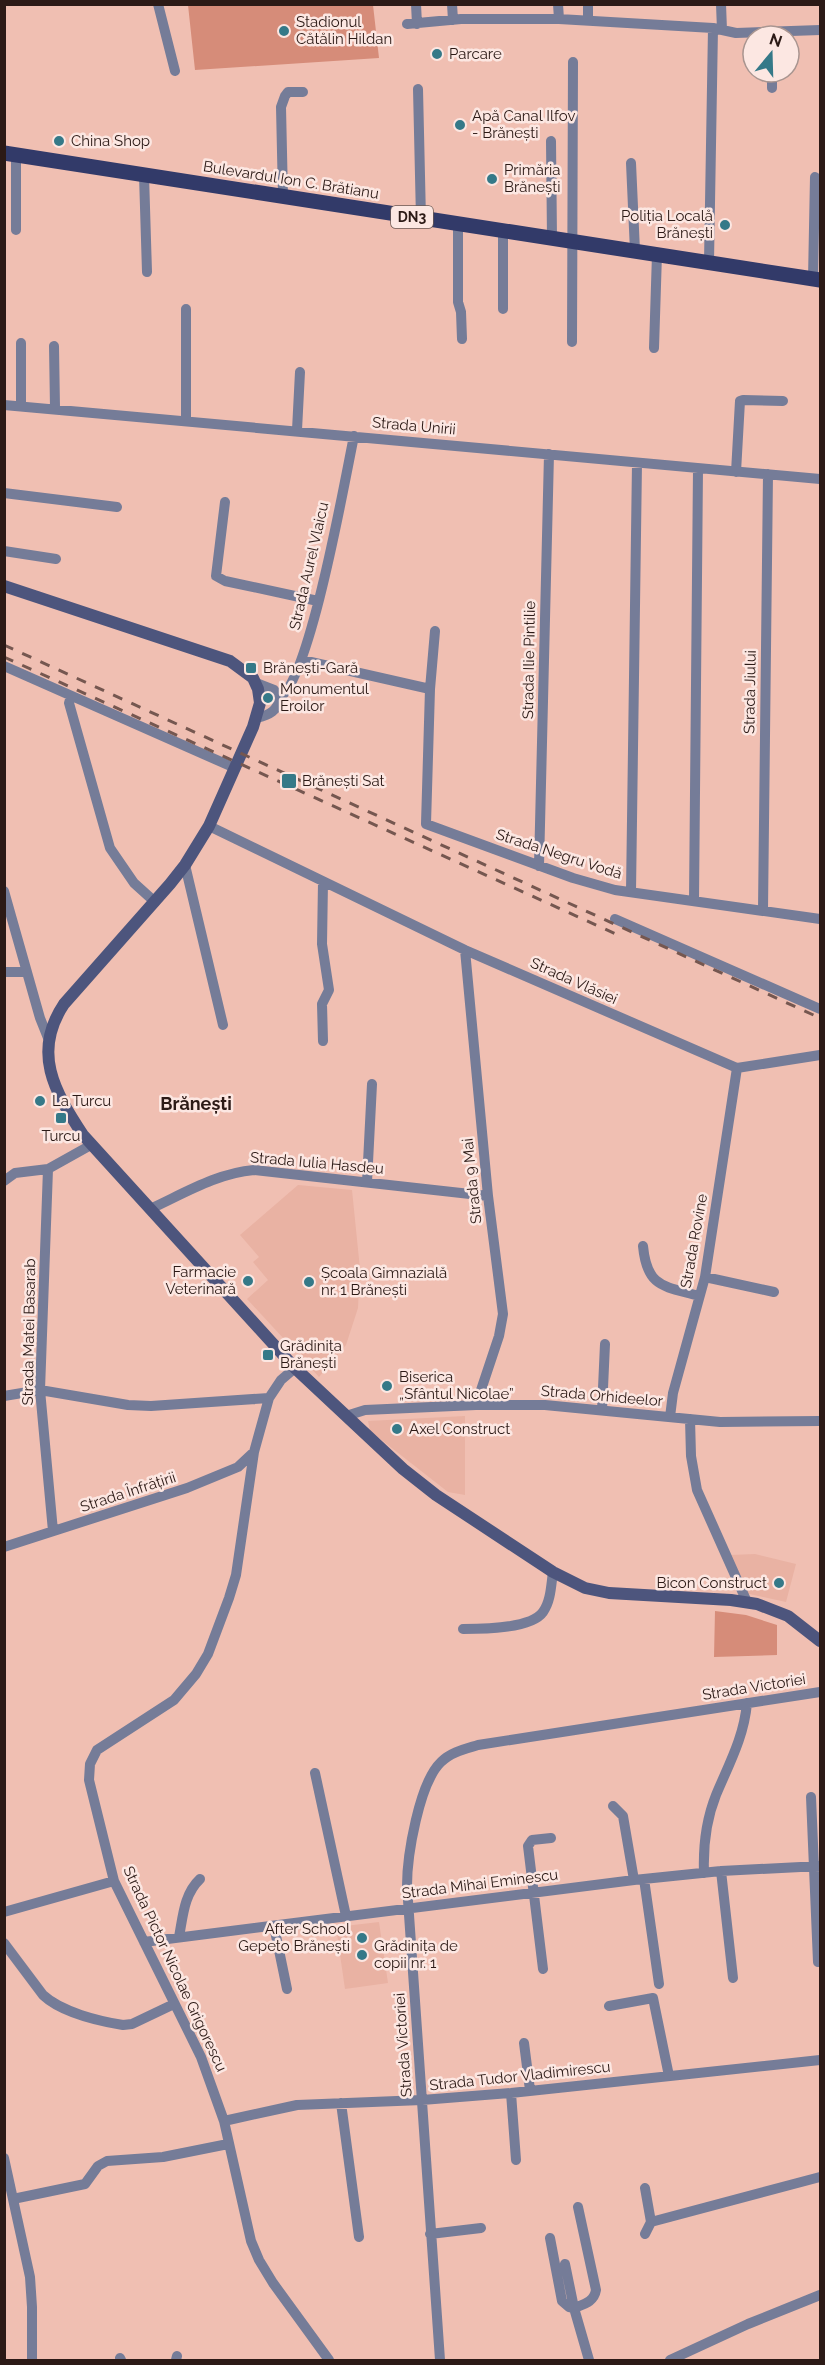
<svg xmlns="http://www.w3.org/2000/svg" width="825" height="2365" font-family="Raleway,sans-serif">
	<style>
		.built { fill: #e9b2a3 }
		.green { fill: #d68c79 }
		.lines { fill: none; stroke-linecap: round; stroke-linejoin: round }
		.street { stroke: #757c98; stroke-width: 10 }
		.secondary { stroke: #4d557d; stroke-width: 12 }
		.primary { stroke: #323a69; stroke-width: 15 }
		.rail { stroke: #755750; stroke-width: 3; stroke-dasharray: 10 10; stroke-linecap: butt }
		.poi-dot { fill: #357988; stroke: #fce7e2; stroke-width: 2 }
		.labels { text-anchor: middle; stroke-width: 5; stroke-linejoin: round; paint-order: stroke }
		.shield { fill: #fce7e2; stroke: #6a5853; stroke-width: 1.5 }
		.shield-label { font-size: 14px; font-weight: bold; fill: #2c1a16 }
		.poi-label { font-size: 15px; fill: #2c1a16; stroke: #fce7e2; text-anchor: start }
		.street-label { font-size: 15px; fill: #2c1a16; stroke: #fce7e2 }
		.quarter-label { font-size: 18px; font-weight: bold; fill: #2c1a16; stroke: #fce7e2 }
	</style>
	<rect width="100%" height="100%" fill="#f0bfb2"/>
	<path class="built" d="M298 1185 352 1190 360 1269 358 1308 346 1345 319 1377 247 1299 268 1280 253 1262 259 1257 240 1235Z
		M465 1416V1495L448 1492 370 1431 368 1421Z
		M755 1554 796 1564 786 1602 745 1593 730 1555Z
		M379 1922 388 1983 345 1989 336 1927Z"/>
	<path class="green" d="M188 5H373L379 58 195 70Z
		M715 1611 746 1615 777 1625V1655L714 1657Z"/>
	<g class="lines">
		<path class="street" d="M158 4 175 71
			M416 4 417 24
			M452 4 453 20
			M558 4 559 19
			M588 4V21
			M721 4 722 30
			M407 24 461 19H559L713 28 736 33 820 30
			M772 72V88
			M418 89 421 219
			M551 141 552 239
			M631 163 635 251
			M144 175 147 272
			M283 197 281 107 285 96 288 92H303
			M458 224V302L461 312 462 339
			M16 230V155
			M709 262 713 28
			M813 279 815 177
			M503 309V231
			M572 342 573 62
			M21 343V406
			M54 346 55 408
			M654 348 657 254
			M4 405 820 479
			M186 420V309
			M297 430 300 372
			M736 472 740 401 743 400 783 401
			M4 493 117 507
			M225 502 216 576 225 581 318 601
			M4 551 56 559
			M435 631 430 689 426 824 573 878 615 890 820 919
			M302 660 430 689
			M4 666 235 768
			M256 683 274 690 280 697
			M71 696 69 703 110 848 134 883 155 902
			M280 697C310 679 345 479 354 436
			M257 718C269 715 278 711 280 697
			M209 826 465 950 737 1068 820 1055
			M185 865 223 1025
			M539 866 549 454
			M323 882 322 944 329 990 322 1004 323 1041
			M4 891 40 1018 48 1038
			M631 892 637 463
			M694 900 698 469
			M763 910 768 474
			M615 919 820 1009
			M465 950 488 1196 503 1314 499 1336 476 1405
			M4 972H27
			M48 1169 40 1390 53 1531
			M4 1181 15 1173 48 1169 91 1145
			M367 1182 372 1084
			M150 1209C183 1194 217 1173 254 1170L488 1196
			M643 1246C647 1288 664 1286 699 1296
			M705 1277 774 1292
			M295 1368 281 1380 269 1398 254 1452 236 1575 229 1598 208 1654 196 1674 174 1700 97 1750 90 1764 89 1780 114 1881 201 2057 224 2121 251 2241 259 2260 273 2283 329 2360
			M4 1396 40 1390 128 1405 151 1406 269 1398
			M602 1410 605 1344
			M346 1416 365 1410 476 1405H545L720 1422 820 1421
			M670 1417 673 1393 705 1277 737 1068
			M690 1419 691 1456 697 1490 747 1602
			M4 1547 187 1488 238 1467 254 1452
			M463 1629C482 1629 531 1629 543 1612 551 1601 551 1585 553 1572
			M315 1773 346 1916
			M811 1797 818 1962
			M613 1806 623 1816 634 1880
			M721 1871 733 1978
			M704 1873C703 1846 706 1820 716 1795 729 1764 744 1737 747 1703
			M644 1879 659 1984
			M4 1912 114 1881
			M274 1926 287 1989
			M179 1937C183 1916 184 1894 200 1879
			M144 1942 634 1880 721 1871 820 1866
			M4 1943 43 1995C61 2012 99 2021 123 2025L132 2024 174 2004
			M543 1969 528 1846 532 1840 551 1838
			M609 2006 653 1998 669 2076
			M524 2043 530 2090
			M511 2093 516 2160
			M341 2103 359 2237
			M224 2121 297 2105 422 2100 511 2093 820 2060
			M4 2158 30 2277 32 2307V2360
			M13 2199 85 2184 98 2166 107 2161 163 2157 228 2144
			M578 2207 596 2290C594 2302 584 2304 574 2308L589 2360
			M651 2222 820 2177
			M430 2234 481 2228
			M645 2234 651 2222 645 2188
			M550 2238 562 2301 569 2307 574 2308
			M565 2264 574 2308
			M120 2358 121 2360
			M176 2360 177 2356
			M440 2360 407 1886C407 1856 419 1783 441 1762 451 1752 465 1749 478 1745L820 1692
			M670 2360 748 2324 820 2295"/>
		<path class="secondary" d="M4 586 230 661 253 678 258 689 260 703 253 727 209 826 185 865 170 884 64 1004C32 1052 54 1091 83 1135L295 1368 403 1469 436 1495 553 1572 585 1588 609 1593 731 1600 757 1604 788 1616 820 1641"/>
		<path class="primary" d="M4 153 820 280"/>
		<path class="rail" d="M4 645 820 1018
			M4 657 616 934"/>
	</g>
	<g class="poi-dot">
		<circle cx="284" cy="31" r="6"/>
		<circle cx="437" cy="54" r="6"/>
		<circle cx="460" cy="125" r="6"/>
		<circle cx="59" cy="141" r="6"/>
		<circle cx="492" cy="179" r="6"/>
		<circle cx="725" cy="225" r="6"/>
		<rect x="245" y="662" width="12" height="12" rx="3"/>
		<circle cx="268" cy="698" r="6"/>
		<rect x="281" y="773" width="16" height="16" rx="3"/>
		<circle cx="40" cy="1101" r="6"/>
		<rect x="55" y="1112" width="12" height="12" rx="3"/>
		<circle cx="248" cy="1281" r="6"/>
		<circle cx="309" cy="1282" r="6"/>
		<rect x="262" y="1349" width="12" height="12" rx="3"/>
		<circle cx="387" cy="1386" r="6"/>
		<circle cx="397" cy="1429" r="6"/>
		<circle cx="779" cy="1583" r="6"/>
		<circle cx="362" cy="1938" r="6"/>
		<circle cx="362" cy="1955" r="6"/>
	</g>
	<g class="labels">
		<rect class="shield" x="391" y="206" width="42" height="22" rx="4.5"/>
		<g class="shield-label">
			<text x="412" y="222">DN3</text>
		</g>
		<g class="poi-label">
			<text x="296" y="27">Stadionul<tspan x="296" dy="17">Cătălin Hildan</tspan></text>
			<text x="449" y="59">Parcare</text>
			<text x="472" y="121">Apă Canal Ilfov<tspan x="472" dy="17">- Brănești</tspan></text>
			<text x="71" y="146">China Shop</text>
			<text x="504" y="175">Primăria<tspan x="504" dy="17">Brănești</tspan></text>
			<text x="713" y="221" text-anchor="end">Poliția Locală<tspan x="713" dy="17">Brănești</tspan></text>
			<text x="263" y="673">Brănești-Gară</text>
			<text x="280" y="694">Monumentul<tspan x="280" dy="17">Eroilor</tspan></text>
			<text x="302" y="786">Brănești Sat</text>
			<text x="52" y="1106">La Turcu</text>
			<text x="61" y="1141" text-anchor="middle">Turcu</text>
			<text x="236" y="1277" text-anchor="end">Farmacie<tspan x="236" dy="17">Veterinară</tspan></text>
			<text x="321" y="1278">Școala Gimnazială<tspan x="321" dy="17">nr. 1 Brănești</tspan></text>
			<text x="280" y="1351">Grădinița<tspan x="280" dy="17">Brănești</tspan></text>
			<text x="399" y="1382">Biserica<tspan x="399" dy="17">„Sfântul Nicolae”</tspan></text>
			<text x="409" y="1434">Axel Construct</text>
			<text x="767" y="1588" text-anchor="end">Bicon Construct</text>
			<text x="350" y="1934" text-anchor="end">After School<tspan x="350" dy="17">Gepeto Brănești</tspan></text>
			<text x="374" y="1951">Grădinița de<tspan x="374" dy="17">copii nr. 1</tspan></text>
		</g>
		<g class="street-label">
			<text transform="translate(291 180) rotate(9)" y="5">Bulevardul Ion C. Brătianu</text>
			<text transform="translate(414 426) rotate(5)" y="5">Strada Unirii</text>
			<text transform="translate(309 566) rotate(-77)" y="5">Strada Aurel Vlaicu</text>
			<text transform="translate(529 660) rotate(-89)" y="5">Strada Ilie Pintilie</text>
			<text transform="translate(750 692) rotate(-89)" y="5">Strada Jiului</text>
			<text transform="translate(559 854) rotate(18)" y="5">Strada Negru Vodă</text>
			<text transform="translate(574 981) rotate(24)" y="5">Strada Vlăsiei</text>
			<text transform="translate(317 1163) rotate(5)" y="5">Strada Iulia Hasdeu</text>
			<text transform="translate(472 1181) rotate(-96)" y="5">Strada 9 Mai</text>
			<text transform="translate(694 1241) rotate(-80)" y="5">Strada Rovine</text>
			<text transform="translate(29 1332) rotate(-89)" y="5">Strada Matei Basarab</text>
			<text transform="translate(602 1396) rotate(5)" y="5">Strada Orhideelor</text>
			<text transform="translate(128 1492) rotate(-18)" y="5">Strada Înfrățirii</text>
			<text transform="translate(754 1687) rotate(-9)" y="5">Strada Victoriei</text>
			<text transform="translate(480 1884) rotate(-7)" y="5">Strada Mihai Eminescu</text>
			<text transform="translate(175 1969) rotate(65)" y="5">Strada Pictor Nicolae Grigorescu</text>
			<text transform="translate(403 2045) rotate(-94)" y="5">Strada Victoriei</text>
			<text transform="translate(520 2076) rotate(-6)" y="5">Strada Tudor Vladimirescu</text>
		</g>
		<g class="quarter-label">
			<text x="196" y="1110">Brănești</text>
		</g>
	</g>
	<rect width="825" height="2365" fill="none" stroke="#2c1a16" stroke-width="12"/>
	<g transform="translate(771 54) rotate(19)"><circle r="28" fill="#fce7e2" stroke="#a99590" stroke-width="1.5"/>
	<path d="M0-4.5L10 22L0 15L-10 22Z" fill="#357988"/>
	<text y="-9" font-size="16" font-weight="bold" text-anchor="middle" fill="#2c1a16">N</text>
	</g>
</svg>
